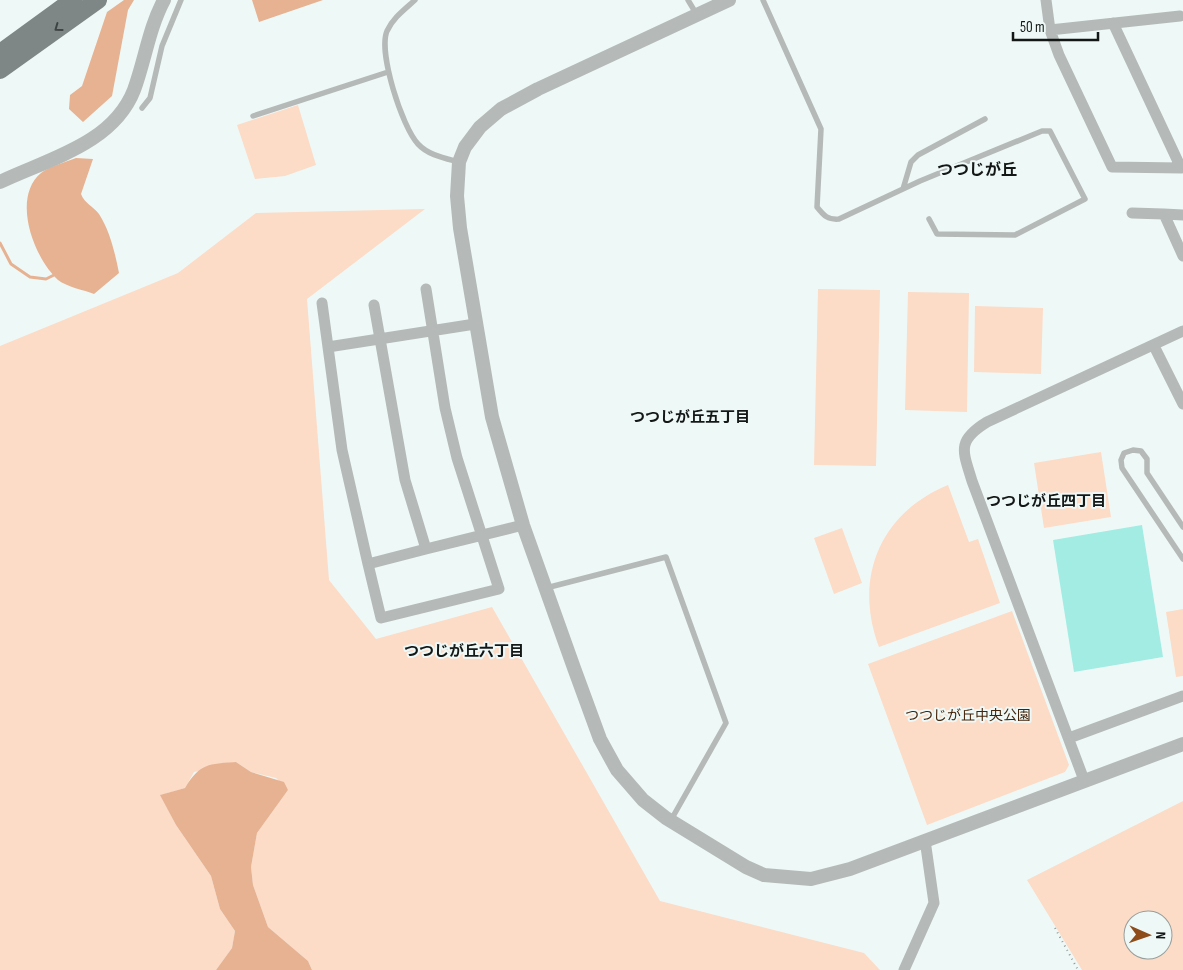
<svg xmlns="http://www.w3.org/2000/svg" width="1183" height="970" font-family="'Sofia Sans Condensed','Noto Sans JP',sans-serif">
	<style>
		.green { fill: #fcdbc7; fill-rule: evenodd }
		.water { fill: #e6b292 }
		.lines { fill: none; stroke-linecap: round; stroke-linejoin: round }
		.stream { stroke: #e6b292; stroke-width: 3 }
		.building { fill: #a2ece3 }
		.path { stroke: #939b99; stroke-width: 2; stroke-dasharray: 1 4; stroke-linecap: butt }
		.service { stroke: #b5bab9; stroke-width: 5.5 }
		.minor { stroke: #b5bab9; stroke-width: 11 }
		.tertiary { stroke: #b5bab9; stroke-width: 14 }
		.primary { stroke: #7f8786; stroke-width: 18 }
		.oneway { stroke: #3e4443 }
		.labels { text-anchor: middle; stroke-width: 4; stroke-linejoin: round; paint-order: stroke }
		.park-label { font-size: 14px; fill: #45240b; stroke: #eef9f7 }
		.neighbourhood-label { font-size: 15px; font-weight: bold; fill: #131716; stroke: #eef9f7 }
		.quarter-label { font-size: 16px; font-weight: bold; fill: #131716; stroke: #eef9f7 }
	</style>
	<rect width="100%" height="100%" fill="#eef9f7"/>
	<path class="green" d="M298 105 316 165 285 176 255 179 237 125Z
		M425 209 307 299 329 580 376 639 492 607 660 901 864 953 880 970H312L308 961 268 927 253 885 251 867 257 833 288 790 276 778 251 772 236 762 194 772 185 788 161 795 176 825 211 876 220 909 235 931 232 948 216 970H0V346L178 273 256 213Z
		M818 289 880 290 876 466 814 465Z
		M908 292 969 293 967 412 905 410Z
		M975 306 1043 308 1041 374 974 372Z
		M1101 452 1111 517 1044 528 1034 463Z
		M948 485 969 542 978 539 1000 603 879 647C853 578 880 513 948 485Z
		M842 528 862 583 834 594 814 538Z
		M1183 609V676L1176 677 1166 612Z
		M1012 611 1069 765 1065 772 927 825 868 664Z
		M1183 801V970H1082L1027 880ZM1133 920H1163V950H1133Z"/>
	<path class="water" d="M124 0H134L128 10 112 96 83 122 69 109 70 95 82 86 107 12Z
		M252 0H323L259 22Z
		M76 158 93 159 81 194C85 204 93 206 99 214 110 231 115 253 119 273L94 294C84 290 67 287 58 280 34 258 11 198 41 173 50 166 66 162 76 158Z
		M236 762 251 772 284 782 288 790 257 833 251 867 253 885 268 927 308 961 312 970H216L232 948 235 931 220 909 211 876 176 825 160 795 185 788C200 763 209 764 236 762Z"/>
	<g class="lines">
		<path class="stream" d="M0 243 11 264 30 277 46 279 58 273"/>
	</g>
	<path class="building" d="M1142 525 1163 657 1074 672 1053 540Z"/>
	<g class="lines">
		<path class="path" d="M1055 928 1078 970"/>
		<path class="service" d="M415 0C404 10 393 18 387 31 378 52 402 127 418 144 428 155 444 158 459 162
			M688 0 697 15
			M763 0 821 129 817 207C824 216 828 220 839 219L920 181 1042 131H1050L1085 199 1015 235 937 234 929 219
			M142 108 150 98 162 46 181 0
			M253 116 388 72
			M903 189 911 162 918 155 985 119
			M1183 527 1147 473V459L1141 451 1133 450 1124 453 1121 460 1122 468 1183 559
			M546 588 666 557 726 723 671 820"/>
		<path class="minor" d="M1046 0 1050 30 1180 16
			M1050 30 1059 55 1112 167 1181 168 1113 23
			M1132 213 1164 214
			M1183 215 1164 214 1183 256
			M322 303 342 450 368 564
			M374 305 405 480 426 549 523 525
			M1154 346 1183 404
			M328 347 475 324
			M426 549 368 564 381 618 499 589 457 458 445 408 426 289
			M1069 738 1183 696
			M1084 780 972 481C963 451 956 441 987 422L1183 331
			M904 970 934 903 925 840"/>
		<path class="tertiary" d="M729 0 538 89 501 109 480 127 465 147 459 162 457 196 460 228 492 417 523 525 574 668 600 739 617 770 643 800 666 818 746 867 764 875 811 879 850 869 1183 744
			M0 182C48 159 113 144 134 90 145 60 149 28 164 0"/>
		<path class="primary" d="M0 53 73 0
			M0 70 98 0"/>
	</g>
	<defs><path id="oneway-chevron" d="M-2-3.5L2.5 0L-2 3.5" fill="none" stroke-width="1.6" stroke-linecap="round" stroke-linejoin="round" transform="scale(1.25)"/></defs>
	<use class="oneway" href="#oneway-chevron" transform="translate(58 28) rotate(144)"/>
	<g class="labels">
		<g class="park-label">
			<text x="968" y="720">つつじが丘中央公園</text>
		</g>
		<g class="neighbourhood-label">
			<text x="690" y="422">つつじが丘五丁目</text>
			<text x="1046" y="506">つつじが丘四丁目</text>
			<text x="464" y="656">つつじが丘六丁目</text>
		</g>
		<g class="quarter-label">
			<text x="977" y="175">つつじが丘</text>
		</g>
	</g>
	<g transform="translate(1148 935) rotate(92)"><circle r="24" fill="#eef9f7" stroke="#969f9d"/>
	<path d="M0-4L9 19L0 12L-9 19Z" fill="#8e4c1a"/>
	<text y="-8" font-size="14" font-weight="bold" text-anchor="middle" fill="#131716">N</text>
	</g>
	<path d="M1013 32v8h85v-8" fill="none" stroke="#131716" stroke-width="2.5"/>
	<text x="1020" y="32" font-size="15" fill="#131716" stroke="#eef9f7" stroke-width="4" paint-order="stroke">50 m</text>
</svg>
